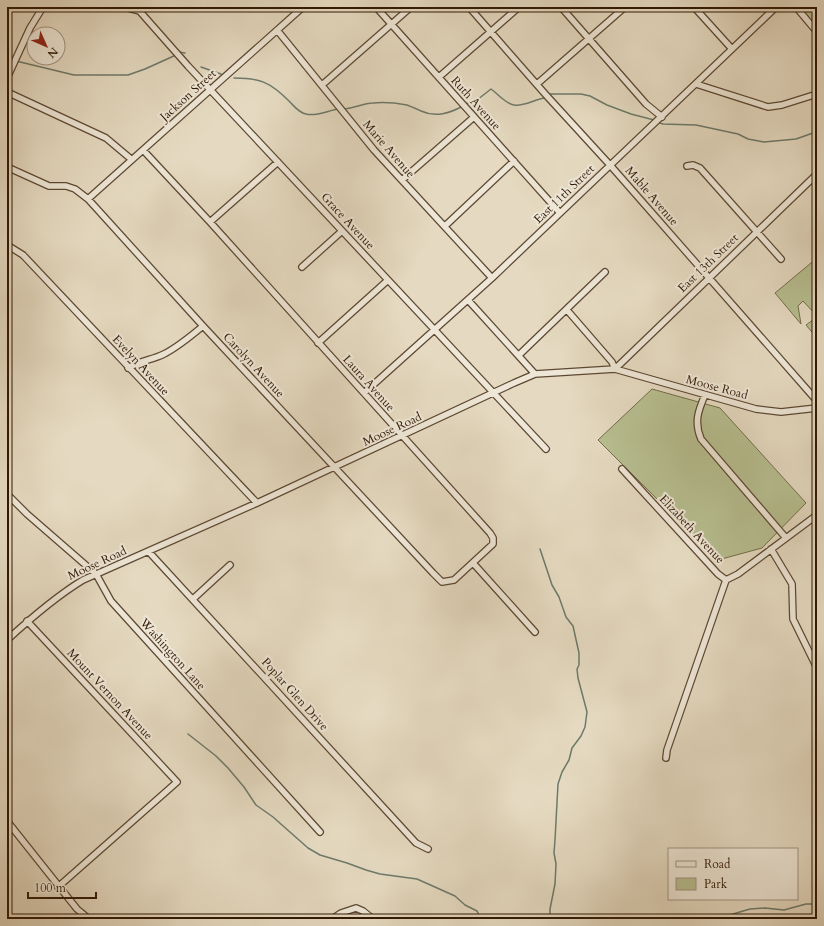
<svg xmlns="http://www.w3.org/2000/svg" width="824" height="926" font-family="Cardo,serif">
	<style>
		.green { fill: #b7bf91; stroke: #746c4a }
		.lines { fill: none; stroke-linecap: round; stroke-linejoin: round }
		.stream { stroke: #6d7a6b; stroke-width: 1.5 }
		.minor-casing { stroke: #5d4833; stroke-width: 8 }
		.minor { stroke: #eee7d7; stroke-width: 5.5 }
		.labels { text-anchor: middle; stroke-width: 4; stroke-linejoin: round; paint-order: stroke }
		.street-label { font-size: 12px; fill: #301804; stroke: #eee7d7 }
	</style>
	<rect width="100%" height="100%" fill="#e5dac1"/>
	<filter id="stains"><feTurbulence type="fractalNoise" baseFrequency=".005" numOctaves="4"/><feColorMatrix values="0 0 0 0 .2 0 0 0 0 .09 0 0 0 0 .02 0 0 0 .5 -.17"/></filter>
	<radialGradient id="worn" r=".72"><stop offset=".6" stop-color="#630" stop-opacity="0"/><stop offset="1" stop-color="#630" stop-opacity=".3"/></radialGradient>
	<path class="green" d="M799 7H811L817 12V29Z
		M817 258V316L803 301 798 306 801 324 775 293Z
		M817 317V338L806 325Z
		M652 389 720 408 806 503 762 548 718 560 598 440Z"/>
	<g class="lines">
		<path class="stream" d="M179 52 185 53
			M7 60H12
			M16 61 74 75H128L145 69 176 55
			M201 67 221 74
			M234 78C260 78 270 82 289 101 294 106 299 113 306 114 316 117 329 110 339 109
			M550 94H581L590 96 607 105 631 114 654 120
			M466 104 477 100 491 89C498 94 506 104 514 105 522 107 536 99 545 98
			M343 109C353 109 363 103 373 103 384 102 396 103 407 105 412 107 417 109 421 111 436 118 450 113 463 106
			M657 122 663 124 696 125 738 134 748 139 764 142 796 139 813 133H817
			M540 549 552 585 559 597 566 617 573 626 579 653V665L577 669 578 678 587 712 585 727 581 736 572 748 569 760 562 772 558 784 555 840 554 853 556 864 555 884 550 909V919
			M188 734 216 756 228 768 244 787 256 805 273 817 308 848 320 855 347 863 366 870 380 874 417 879 455 896 465 905 477 911 481 919
			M716 919 750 909 765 908 784 910 806 904H817"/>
		<g class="minor-casing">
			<path id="minor" d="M124 7 140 11 144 7
				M136 7 188 66 546 449
				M376 7 560 213
				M469 7 546 95 610 165 817 401
				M561 7 646 104 662 117
				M694 7 732 49
				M796 7 817 32
				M277 30 374 150 492 278
				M439 77 519 7
				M7 78 30 28 43 7
				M537 84 625 7
				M696 84 768 107 782 105 817 94
				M322 85 411 7
				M7 92 106 138 131 159
				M687 166 693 165 700 168 781 259
				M7 167 49 186H66L75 189 88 199 203 326 433 573 442 582 454 580 493 544V538L490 533 210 222 143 150
				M402 180 474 117
				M88 199 303 7
				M210 222 278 162
				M445 226 514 161
				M7 245 23 255 257 503
				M302 267 342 231
				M468 300 535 374
				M567 310 612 362 615 369 817 174
				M318 343 388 280
				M519 355 605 272
				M128 368C142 360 152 360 164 354 178 347 191 336 203 326
				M364 393 492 278 776 7
				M705 395C698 411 694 422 701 439L786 538
				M622 469 718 574 726 580
				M7 494 27 514 96 574 111 601 320 832
				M771 549 792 584 793 619 817 668
				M149 552 416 843 428 849
				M473 563 535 632
				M726 580 738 574 817 515
				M193 599 230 565
				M27 621 177 782 58 887
				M7 640C31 618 55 597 83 580L257 503 514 383 535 374 615 369 756 409 781 412 817 408
				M666 758 667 750 726 580
				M7 821 77 909 89 919
				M7 915 9 919
				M332 919 341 913 356 908 363 911 373 919"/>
		</g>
		<use href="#minor" class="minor"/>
	</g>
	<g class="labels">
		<g class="street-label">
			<text transform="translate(188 95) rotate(-42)" y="4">Jackson Street</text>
			<text transform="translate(476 103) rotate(48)" y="4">Ruth Avenue</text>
			<text transform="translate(389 149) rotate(49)" y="4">Marie Avenue</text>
			<text transform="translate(564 194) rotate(-44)" y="4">East 11th Street</text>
			<text transform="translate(652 196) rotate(49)" y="4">Mable Avenue</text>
			<text transform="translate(348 221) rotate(47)" y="4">Grace Avenue</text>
			<text transform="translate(708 263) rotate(-44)" y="4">East 13th Street</text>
			<text transform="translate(141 365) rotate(47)" y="4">Evelyn Avenue</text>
			<text transform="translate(254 365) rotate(47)" y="4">Carolyn Avenue</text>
			<text transform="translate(369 383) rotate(48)" y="4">Laura Avenue</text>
			<text transform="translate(717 387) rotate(15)" y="4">Moose Road</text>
			<text transform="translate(392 429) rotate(-25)" y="4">Moose Road</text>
			<text transform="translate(692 529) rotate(47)" y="4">Elizabeth Avenue</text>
			<text transform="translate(97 563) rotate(-25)" y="4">Moose Road</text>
			<text transform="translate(173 654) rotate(48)" y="4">Washington Lane</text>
			<text transform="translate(110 694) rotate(47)" y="4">Mount Vernon Avenue</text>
			<text transform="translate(295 694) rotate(48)" y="4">Poplar Glen Drive</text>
		</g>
	</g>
	<rect width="824" height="926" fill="none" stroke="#e5dac1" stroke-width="24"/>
	<rect x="8" y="8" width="808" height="910" fill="none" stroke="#301804" stroke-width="2"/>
	<rect x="12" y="12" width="800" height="902" fill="none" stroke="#301804"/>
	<rect x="668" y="848" width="130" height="52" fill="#eee7d7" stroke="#a29483"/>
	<rect x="676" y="861" width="20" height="6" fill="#eee7d7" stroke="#a29483"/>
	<text x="704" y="868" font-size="12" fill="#301804">Road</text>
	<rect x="676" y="878" width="20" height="12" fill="#b7bf91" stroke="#a29483"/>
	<text x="704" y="888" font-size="12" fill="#301804">Park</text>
	<g transform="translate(46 46) rotate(135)"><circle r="19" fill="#eee7d7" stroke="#a29483"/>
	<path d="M0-3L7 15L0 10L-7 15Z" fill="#8f2418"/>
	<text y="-6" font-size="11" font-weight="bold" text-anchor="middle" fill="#301804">N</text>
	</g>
	<path d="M28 892v6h68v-6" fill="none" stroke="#301804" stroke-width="2"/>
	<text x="34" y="892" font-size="12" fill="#301804" stroke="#eee7d7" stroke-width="3" paint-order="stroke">100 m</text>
	<rect width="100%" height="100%" filter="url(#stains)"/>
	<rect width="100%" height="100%" fill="url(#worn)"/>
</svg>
